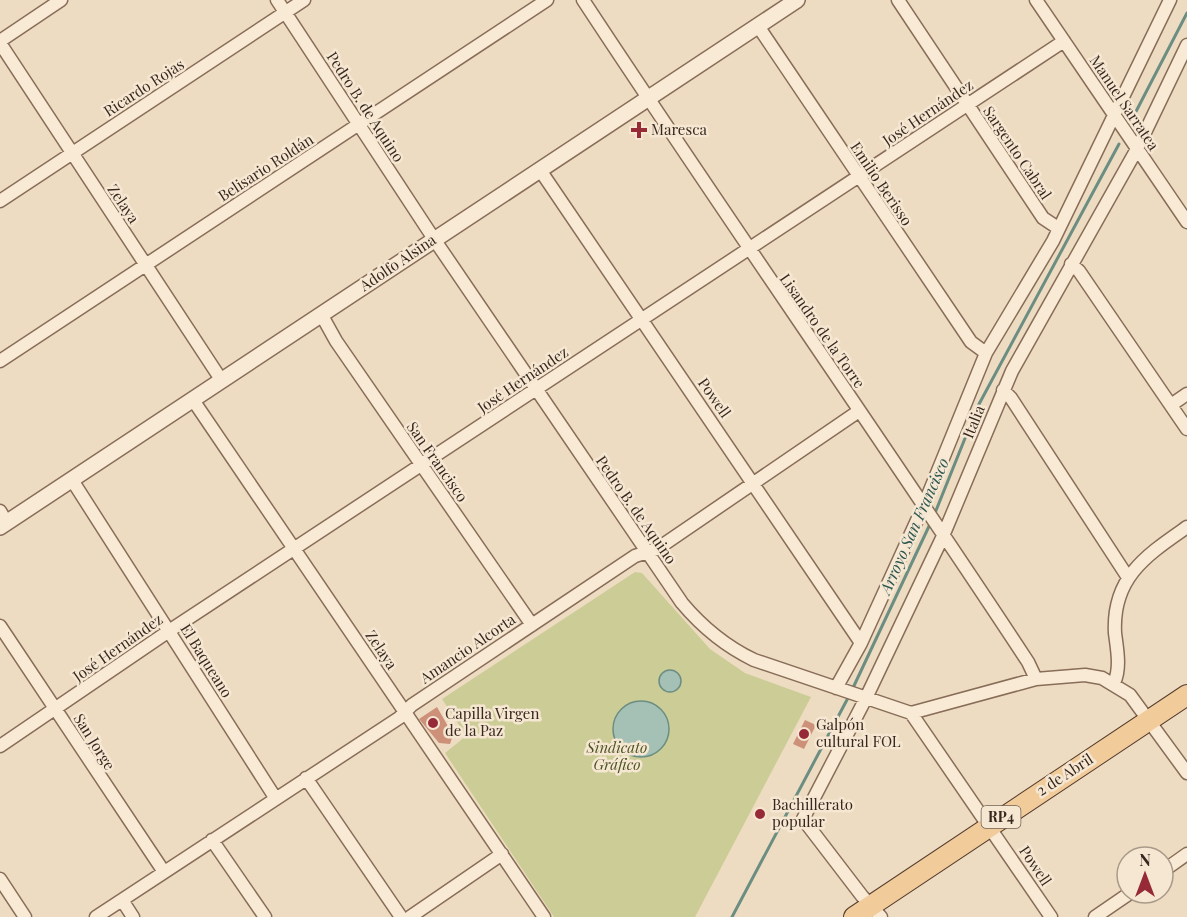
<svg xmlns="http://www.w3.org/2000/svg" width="1187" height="917" font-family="'Playfair Display',serif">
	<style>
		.green { fill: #cccc96 }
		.water { fill: #a5c0b5; stroke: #6c8e82; stroke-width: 1.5 }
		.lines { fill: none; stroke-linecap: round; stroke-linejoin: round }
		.stream { stroke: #6c8e82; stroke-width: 3 }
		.building { fill: #cc9178 }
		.minor-casing { stroke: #886d59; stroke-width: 15 }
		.tertiary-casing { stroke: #886d59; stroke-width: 18 }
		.primary-casing { stroke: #553c2e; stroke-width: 22 }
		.minor { stroke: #f9ead5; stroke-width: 12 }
		.tertiary { stroke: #f9ead5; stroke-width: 15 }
		.primary { stroke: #f1cc9a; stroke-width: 20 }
		.poi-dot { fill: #962a37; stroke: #f5e7d2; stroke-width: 2 }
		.labels { text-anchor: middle; stroke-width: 5; stroke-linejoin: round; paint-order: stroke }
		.shield { fill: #f5e7d2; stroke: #706154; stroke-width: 1.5 }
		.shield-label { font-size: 14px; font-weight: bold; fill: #37271e }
		.street-label { font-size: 15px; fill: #37271e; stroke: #f5e7d2 }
		.poi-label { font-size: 15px; fill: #37271e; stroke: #f5e7d2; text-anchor: start }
		.park-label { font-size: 15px; font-style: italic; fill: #4d5424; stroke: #f5e7d2 }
		.water-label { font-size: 16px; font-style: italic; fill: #2d5750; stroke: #f5e7d2 }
	</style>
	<rect width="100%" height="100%" fill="#eedcc2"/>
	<path class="green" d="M635 572 642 573 710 649 745 673 811 697 695 917H554L445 753 466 736 442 699Z"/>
	<path class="water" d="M659 681a11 11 0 1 1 22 0a11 11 0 1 1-22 0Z
		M613 729a28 28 0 1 1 56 0a28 28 0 1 1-56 0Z"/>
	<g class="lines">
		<path class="stream" d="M1129 125 1187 13
			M935 513 978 406 1119 144
			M852 690 931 522
			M732 917 849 696"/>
	</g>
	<path class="building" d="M437 707 453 735 450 744 439 743 419 719Z
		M805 720 816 725 804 749 793 744Z"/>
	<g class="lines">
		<g class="minor-casing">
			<path id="minor" d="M277 0 434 239 682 603C703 628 725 646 754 660L911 713 1036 679 1085 675 1102 678 1130 695 1187 773
				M583 0C729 222 882 440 1028 662L1036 679
				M898 0 1043 218 1058 228
				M1036 0 1187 222
				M758 26 971 342 986 353
				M0 41 61 0
				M0 43 222 381
				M540 170 861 643
				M0 201 304 0
				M1071 264 1079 271 1187 429
				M321 314 336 341 532 625
				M0 361 547 0
				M1003 390 1011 398 1127 576
				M193 400 544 917
				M1171 405 1187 394
				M72 480 276 799
				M0 511 7 523
				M0 626 164 872
				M1114 683C1121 668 1117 649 1115 633 1112 577 1147 555 1187 527
				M836 688 861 643 924 505 986 353 1053 241 1170 0
				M911 713 1051 917
				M0 746 169 631 1064 41
				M306 778 401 917
				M212 840 265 917
				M1163 871 1187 854
				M0 879 25 917
				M122 900 133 917
				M96 917 399 718 412 705 635 556 657 549 859 411
				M410 917 502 854
				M881 917 862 896 803 819 866 698 943 536 1012 371 1137 149 1187 45
				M1095 917 1130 893"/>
		</g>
		<g class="tertiary-casing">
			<path id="tertiary" d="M0 527 797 0"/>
		</g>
		<g class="primary-casing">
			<path id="primary" d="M854 917 1187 695"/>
		</g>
		<use href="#minor" class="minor"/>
		<use href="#tertiary" class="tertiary"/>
		<use href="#primary" class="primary"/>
	</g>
	<g class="poi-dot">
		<path d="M636 121h6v6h6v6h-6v6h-6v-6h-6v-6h6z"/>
		<circle cx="433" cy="723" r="6"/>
		<circle cx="804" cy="734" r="6"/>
		<circle cx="760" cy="814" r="6"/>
	</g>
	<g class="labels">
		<rect class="shield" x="981.5" y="806" width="39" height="22" rx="4.5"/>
		<g class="shield-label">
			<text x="1001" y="822">RP4</text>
		</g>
		<g class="street-label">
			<text transform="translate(144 88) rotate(-33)" y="5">Ricardo Rojas</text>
			<text transform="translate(1124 103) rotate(56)" y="5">Manuel Sarratea</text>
			<text transform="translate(365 107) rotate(57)" y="5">Pedro B. de Aquino</text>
			<text transform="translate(928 113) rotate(-34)" y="5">José Hernández</text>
			<text transform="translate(1017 153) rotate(56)" y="5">Sargento Cabral</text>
			<text transform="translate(266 168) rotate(-33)" y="5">Belisario Roldán</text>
			<text transform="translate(881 184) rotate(56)" y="5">Emilio Berisso</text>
			<text transform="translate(123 204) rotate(56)" y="5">Zelaya</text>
			<text transform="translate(398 263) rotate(-34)" y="5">Adolfo Alsina</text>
			<text transform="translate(822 331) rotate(55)" y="5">Lisandro de la Torre</text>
			<text transform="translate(523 380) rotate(-34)" y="5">José Hernández</text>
			<text transform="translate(714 398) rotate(55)" y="5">Powell</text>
			<text transform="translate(974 422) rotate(-68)" y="5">Italia</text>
			<text transform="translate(437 462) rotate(55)" y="5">San Francisco</text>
			<text transform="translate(636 510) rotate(55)" y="5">Pedro B. de Aquino</text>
			<text transform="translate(118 648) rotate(-35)" y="5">José Hernández</text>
			<text transform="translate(468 649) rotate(-34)" y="5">Amancio Alcorta</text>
			<text transform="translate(381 650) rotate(56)" y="5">Zelaya</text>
			<text transform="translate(206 661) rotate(58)" y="5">El Baqueano</text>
			<text transform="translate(94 742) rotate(58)" y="5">San Jorge</text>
			<text transform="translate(1065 775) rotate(-33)" y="5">2 de Abril</text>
			<text transform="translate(1035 866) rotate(56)" y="5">Powell</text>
		</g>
		<g class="poi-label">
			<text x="651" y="135">Maresca</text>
			<text x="445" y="719">Capilla Virgen<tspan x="445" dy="17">de la Paz</tspan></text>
			<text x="816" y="730">Galpón<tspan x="816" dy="17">cultural FOL</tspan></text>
			<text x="772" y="810">Bachillerato<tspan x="772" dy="17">popular</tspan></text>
		</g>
		<g class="park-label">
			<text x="617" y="753">Sindicato<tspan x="617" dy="17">Gráfico</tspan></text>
		</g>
		<g class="water-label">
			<text transform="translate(914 526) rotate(-66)" y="6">Arroyo San Francisco</text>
		</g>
	</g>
	<g transform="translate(1145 875)"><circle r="28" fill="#f5e7d2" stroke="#a99a8a" stroke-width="1.5"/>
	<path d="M0-4.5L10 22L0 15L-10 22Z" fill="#962a37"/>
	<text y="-9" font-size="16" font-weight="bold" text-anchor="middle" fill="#37271e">N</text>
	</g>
</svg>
